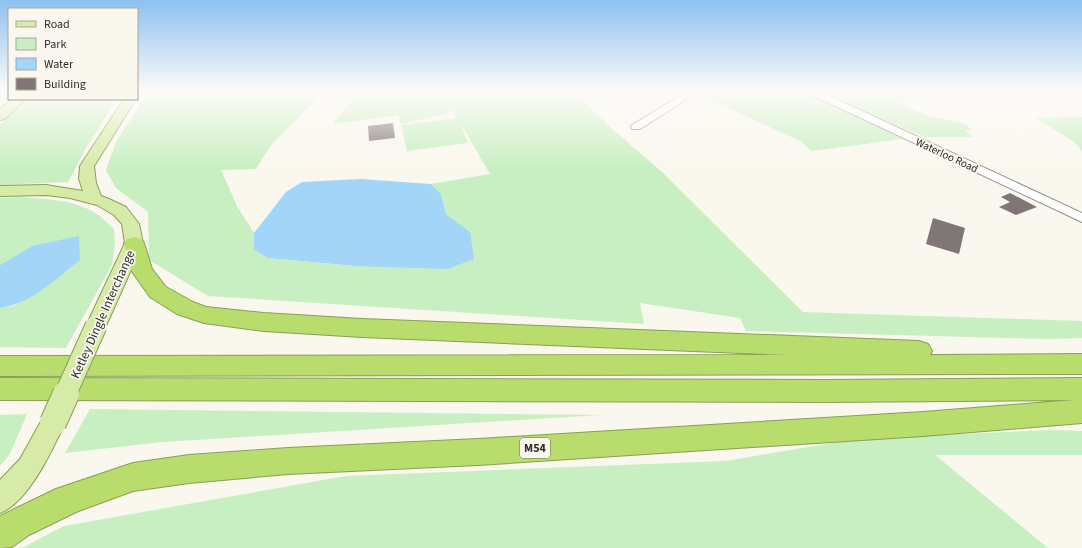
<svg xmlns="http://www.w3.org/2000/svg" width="1082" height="548" font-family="'Source Sans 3',sans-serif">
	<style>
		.green { fill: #c7efc1 }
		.water { fill: #a3d5f9 }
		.building { fill: #807676 }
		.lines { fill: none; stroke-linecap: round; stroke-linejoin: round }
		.minor-casing { stroke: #908e86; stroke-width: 2 }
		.major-casing { stroke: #889f56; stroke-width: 2 }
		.highway-casing { stroke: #889f56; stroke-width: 2 }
		.minor { fill: #fff; fill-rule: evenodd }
		.major { fill: #d5eba7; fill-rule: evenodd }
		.highway { fill: #b9dd6d; fill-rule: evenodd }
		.major-bridge-far1-casing { stroke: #889f56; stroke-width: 23; stroke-linecap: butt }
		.major-bridge-casing { stroke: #889f56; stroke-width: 28; stroke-linecap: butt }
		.major-bridge-far1 { stroke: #d5eba7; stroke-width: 21 }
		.major-bridge { stroke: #d5eba7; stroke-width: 26 }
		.labels { text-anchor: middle; stroke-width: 3.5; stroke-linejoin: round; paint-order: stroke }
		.far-street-label { font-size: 11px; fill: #2e2d2a; stroke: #faf7ee }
		.shield { fill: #faf7ee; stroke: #6b6a65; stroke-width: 1 }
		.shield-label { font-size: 12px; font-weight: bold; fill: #2e2d2a }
		.street-label { font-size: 13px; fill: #2e2d2a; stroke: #faf7ee }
	</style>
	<rect width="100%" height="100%" fill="#faf7ee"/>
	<path class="green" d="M148 92H324L271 145 256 169 221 170 237 206 254 233V250L268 258 355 266 470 232 446 214 441 194 431 184 490 174 460 122 468 143 407 151 401 125 457 118 451 109 447 114 400 124 399 115 333 124 357 92H574L611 128 663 173 803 312 1082 321V338L1048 339 746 331 740 318 640 303 644 324 208 296 149 260 148 212 116 188 106 170 116 142Z
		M694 92H804L902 139 811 151 802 142Z
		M822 92 910 94 917 99 900 103 928 116 965 124 972 130H965L973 137H924Z
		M29 99H117L86 148 68 182 0 185V125Z
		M1082 117V151L1073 141 1036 118Z
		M18 197C46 199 76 199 100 216 105 220 109 225 114 229L115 245 112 265 66 348 0 347V308L14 306 48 286 32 246 0 265V198Z
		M90 409 600 415 163 442 65 453Z
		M27 414 10 454 0 466V415Z
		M1053 430 1082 431V455H935L1048 548H22L64 526 346 476 725 461 863 438Z"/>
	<path class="water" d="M361 179 431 184 441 194 446 214 470 232 474 259 448 269 355 266 268 258 254 250V233L286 192 302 182Z
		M79 236 80 260C56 279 31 304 0 308V265L32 246Z"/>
	<path class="building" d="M393 123 395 138 369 141 368 126Z
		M1010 193 1037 207 1016 215 999 207 1010 202 1001 197Z
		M933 218 965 228 959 254 926 244Z"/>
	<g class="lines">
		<g class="minor-casing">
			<path id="minor" d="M681 92H691L681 103 640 129H632L631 127 632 125 675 99Z
				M808 92H821L1082 213V222L810 94Z"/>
		</g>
		<g class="major-casing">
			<path id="major" d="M12 99H26L5 119 0 120V109Z
				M124 99H136L94 166 96 183 101 196 109 199 126 207 139 224 143 243 106 326 103 331 96 334 89 331 86 326 125 243 122 224 114 215 97 205 70 198 46 195 0 196V186L46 185 83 191 79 179 80 166Z
				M53 413 62 416 65 423C52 450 29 502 0 513V480L20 459 44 416Z"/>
		</g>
		<g class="highway-casing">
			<path id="highway" d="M134 237 141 239 144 243 152 269 166 287 193 302 206 307 264 313 362 319 919 341 928 344 932 351 930 355 1082 354V374L0 376V356L788 355 362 337 264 331 204 323 177 314 150 297 131 270 124 243 127 239Z
				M0 378 826 380 1082 378V423L923 436 478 465 288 474 189 483 133 491 76 512 29 535 12 547 0 548V516L56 489 133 463 189 455 288 448 478 439 923 412 1075 400 826 402 0 400Z"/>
		</g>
		<use href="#minor" class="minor"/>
		<use href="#major" class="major"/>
		<use href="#highway" class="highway"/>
		<g class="major-bridge-far1-casing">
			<path id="major-bridge-far1" d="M65 395 96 326"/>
		</g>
		<g class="major-bridge-casing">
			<path id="major-bridge" d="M53 423 66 394"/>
		</g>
		<use href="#major-bridge-far1" class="major-bridge-far1"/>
		<use href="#major-bridge" class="major-bridge"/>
	</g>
	<linearGradient id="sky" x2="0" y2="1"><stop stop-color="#8cc1ef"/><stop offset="0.54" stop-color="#fdfbf7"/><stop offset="1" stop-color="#fdfbf7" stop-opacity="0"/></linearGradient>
	<rect width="1082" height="169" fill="url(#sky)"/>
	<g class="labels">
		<g class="far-street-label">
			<text transform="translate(947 155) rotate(25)" y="4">Waterloo Road</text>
		</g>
		<rect class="shield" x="520" y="438" width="30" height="20" rx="3"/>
		<g class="shield-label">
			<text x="535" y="452">M54</text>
		</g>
		<g class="street-label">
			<text transform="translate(102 314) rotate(-66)" y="5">Ketley Dingle Interchange</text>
		</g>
	</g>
	<rect x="8" y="8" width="130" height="92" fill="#faf7ee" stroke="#a8a6a0"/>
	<rect x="16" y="21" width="20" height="6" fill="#d5eba7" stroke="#a8a6a0"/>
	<text x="44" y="28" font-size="12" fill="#2e2d2a">Road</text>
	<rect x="16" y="38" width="20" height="12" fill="#c7efc1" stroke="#a8a6a0"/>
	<text x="44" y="48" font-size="12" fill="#2e2d2a">Park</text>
	<rect x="16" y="58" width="20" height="12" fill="#a3d5f9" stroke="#a8a6a0"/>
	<text x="44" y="68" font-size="12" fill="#2e2d2a">Water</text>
	<rect x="16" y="78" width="20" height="12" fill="#807676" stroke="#a8a6a0"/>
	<text x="44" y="88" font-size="12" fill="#2e2d2a">Building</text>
</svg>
